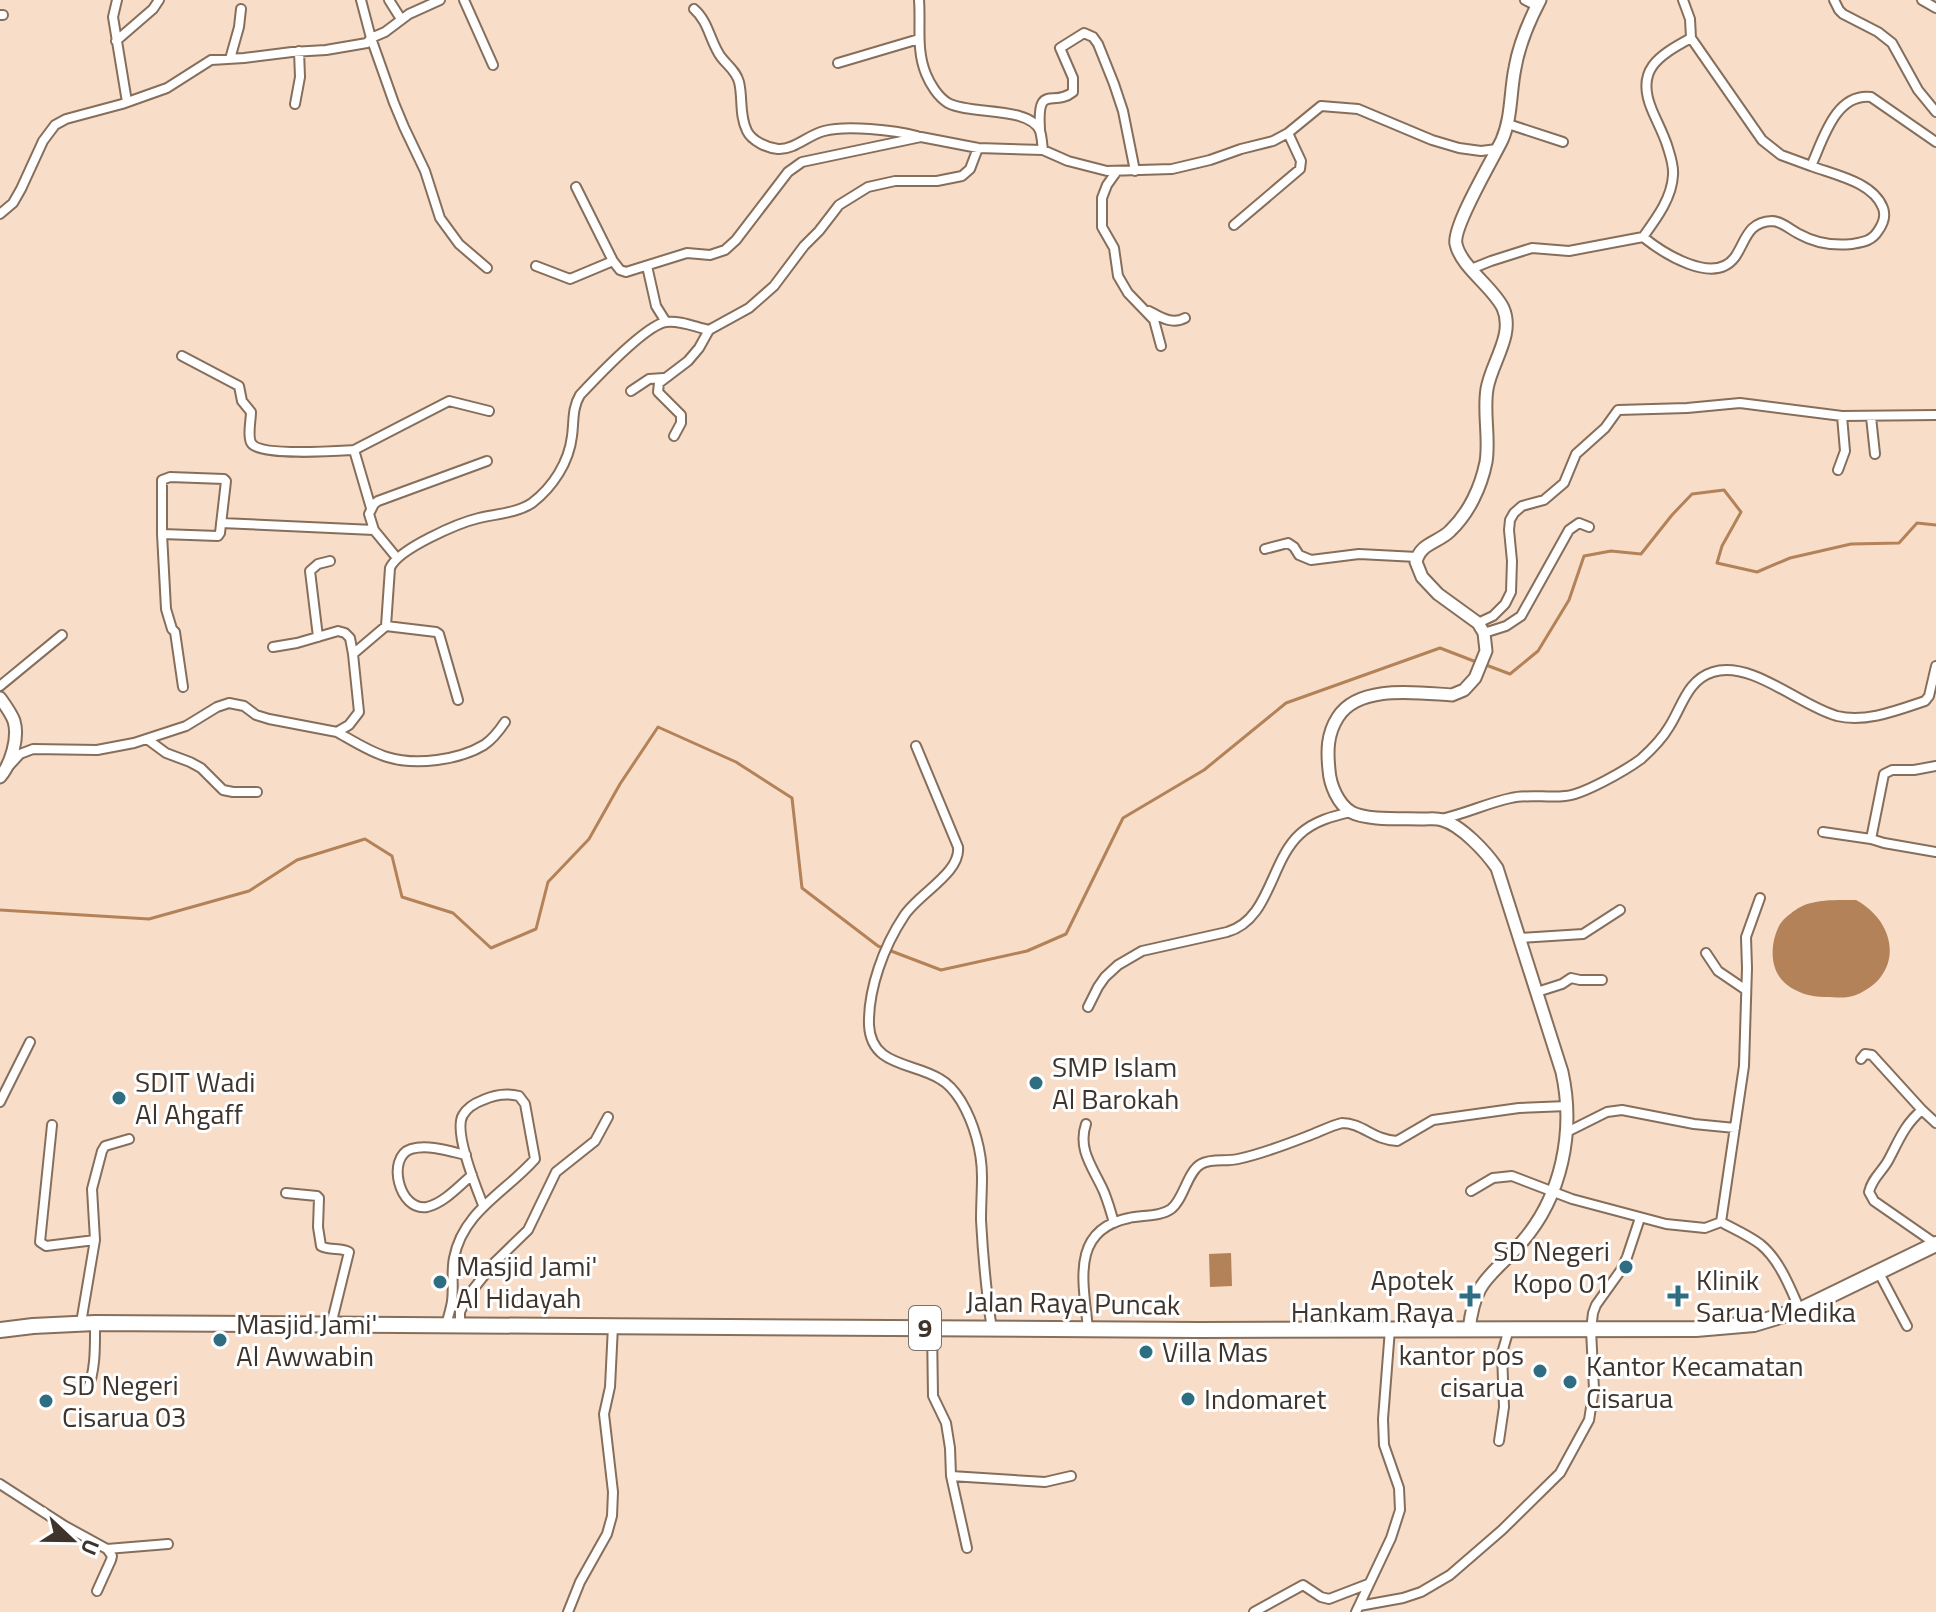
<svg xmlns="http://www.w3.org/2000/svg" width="1936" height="1612" font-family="'Titillium Web',sans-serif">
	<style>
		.water { fill: #b38258 }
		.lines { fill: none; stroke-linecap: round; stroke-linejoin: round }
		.stream { stroke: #b38258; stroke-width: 3 }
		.street-casing { stroke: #856e5b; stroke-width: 12 }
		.secondary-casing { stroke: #856e5b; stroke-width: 15 }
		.highway-casing { stroke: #856e5b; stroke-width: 18 }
		.street { stroke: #fff; stroke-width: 8 }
		.secondary { stroke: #fff; stroke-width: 11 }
		.highway { stroke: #fff; stroke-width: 14 }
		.poi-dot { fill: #2e6d82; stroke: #fff; stroke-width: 3 }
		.labels { text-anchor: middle; stroke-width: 6; stroke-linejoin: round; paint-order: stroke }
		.shield { fill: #fff; stroke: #78716b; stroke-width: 2 }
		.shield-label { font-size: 26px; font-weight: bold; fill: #3e342c }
		.poi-label { font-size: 28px; fill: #3e342c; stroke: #fff; text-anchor: start }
		.street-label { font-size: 28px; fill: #3e342c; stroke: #fff }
	</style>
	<rect width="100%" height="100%" fill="#f8ddc8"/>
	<path class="water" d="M1856 900C1898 923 1904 975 1856 995 1845 999 1836 997 1825 997 1811 997 1797 993 1786 984 1769 970 1770 944 1779 926 1783 918 1798 907 1807 904 1823 899 1840 900 1856 900Z
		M1231 1253 1232 1286 1210 1287 1209 1254Z"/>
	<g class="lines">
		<path class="stream" d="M1486 665 1510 674 1538 651 1569 600 1584 556 1611 551 1641 554 1672 515 1692 494 1724 490 1741 512 1722 546 1717 563 1757 572 1790 558 1851 544 1899 543 1917 523 1936 525
			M0 910 149 919 249 891 297 860 365 839 392 856 402 897 453 913 491 948 536 929 548 882 589 839 620 784 658 727 736 762 792 798 802 888 878 946 941 970 1027 951 1066 934 1123 818 1204 770 1286 703 1440 648 1479 663"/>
		<g class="street-casing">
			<path id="street" d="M117 0 113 17 127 102
				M361 0 371 38 394 103 404 127 425 171 440 218 459 244 487 268
				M389 0 401 19
				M464 0 493 65
				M919 0C921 25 916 50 926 74 930 84 938 97 948 103 970 115 1030 106 1040 131 1042 137 1042 144 1043 150
				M1525 0 1537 6
				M1834 0 1839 10 1843 14 1878 32 1892 43 1918 90 1936 112
				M1922 0 1936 8
				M694 9C709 22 710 42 721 57 728 66 736 71 739 82 743 98 739 115 747 131 752 141 767 148 778 149 794 150 808 135 824 131 846 125 894 130 917 136
				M0 15H3
				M1691 38 1762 140 1781 155 1811 166
				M116 41 153 9 159 0
				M230 59 239 27 241 9
				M838 63 919 39
				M295 104 300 77 299 51
				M1508 124 1563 142
				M1040 129C1037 82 1053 108 1073 92V78L1060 48 1084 33 1093 37 1098 44 1114 84 1123 111 1135 171
				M1117 171 1107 185 1102 198V227L1114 248 1118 276 1128 293 1154 320 1161 346
				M576 187 613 261 620 270 626 272 687 253 710 255 725 250 736 240 788 172 802 162 921 137 978 148 1043 150 1068 161 1107 171 1172 169 1210 160 1241 149 1273 141 1288 133 1321 106 1358 109 1432 140 1459 148 1481 151 1497 149
				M0 214 13 203 21 189 43 141 55 125 66 119 122 104 167 88 211 60 244 58 292 52 326 50 367 43 371 38 385 32 409 14 440 0
				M1234 225 1300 169 1301 161 1288 133
				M1643 237C1663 253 1714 286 1735 257 1746 241 1747 222 1772 221 1781 221 1791 230 1799 234 1815 243 1833 246 1852 244 1863 242 1872 241 1878 231 1883 224 1886 216 1883 208 1873 182 1835 175 1811 166 1823 140 1835 93 1871 97L1936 142
				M536 266 570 279 613 261
				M647 266 656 306 666 322
				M1471 269 1491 261 1532 248 1569 251 1643 237C1656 219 1672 198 1673 175 1674 165 1670 155 1667 145 1663 133 1657 122 1652 110 1635 70 1658 56 1691 38L1690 19 1683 0
				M1149 311C1160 317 1172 325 1185 318
				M182 356 239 386 242 401 251 412C251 420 247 438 252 444 262 456 337 451 354 450
				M631 391 649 379 664 378
				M1871 417 1875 454
				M674 436 681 423V415L658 392 659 383 688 361 699 348 709 330 749 308 774 286 804 246 819 231 839 205 868 187 895 181H937L962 176 970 169 978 148
				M1838 470 1845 451 1842 416
				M170 477 224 479 226 481 220 533 218 536 162 534V480Z
				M371 508 354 450 449 401 489 411
				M221 523 374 530
				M162 534 166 609 172 629 175 632 183 687
				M1265 549 1288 543 1294 547 1299 555 1311 560 1359 554 1417 557
				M397 558 374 530 369 514 374 504 378 501 487 461
				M1478 623 1493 616 1505 604 1511 592 1512 561 1509 530 1510 520 1514 513 1522 506 1544 500 1564 483 1576 454 1605 428 1618 410 1687 408 1740 403 1842 416 1936 415
				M386 626 436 632 439 634 458 700
				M1484 633 1506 626 1521 616 1569 530 1579 523 1589 527
				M318 637 310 571 318 564 330 561
				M273 647 297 643 338 631 345 633 350 638 353 654
				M0 686 62 635
				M337 732C353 741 370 752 387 757 416 766 459 760 484 745 493 739 499 731 505 722
				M147 739 166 753 190 762 201 768 223 790 233 792H257
				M916 746 958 847C961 873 918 894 904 916 884 946 868 989 869 1025 871 1067 913 1062 940 1079 949 1084 956 1093 961 1101 974 1123 982 1151 982 1177 982 1191 981 1205 981 1220 983 1256 986 1292 992 1329
				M9 766 20 754 33 749 97 750 134 743 186 726 217 707 229 703 244 706 256 715 269 719 337 732 349 725 359 712 353 654 386 626 390 568C398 549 458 523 479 518 496 514 517 513 532 503 553 487 569 462 572 436 574 422 572 408 580 395 595 379 646 325 666 322 680 320 695 327 709 330
				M1936 766 1914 770H1892L1884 774 1871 839 1884 843 1936 852
				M1441 819C1465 814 1487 803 1511 798 1528 794 1548 798 1565 796 1583 795 1626 770 1641 759 1651 750 1662 739 1669 727 1682 707 1687 680 1713 672 1752 660 1800 706 1837 716 1866 723 1898 710 1925 701L1929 696 1936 666
				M1823 832 1871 839
				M1520 938 1583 934 1620 910
				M1706 953 1718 971 1746 990
				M1537 992 1562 984 1571 978 1580 980H1602
				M1088 1007 1098 987 1105 977 1118 965 1142 951 1227 932C1270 920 1270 861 1300 834 1314 821 1333 816 1351 812
				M1861 1059 1865 1054 1872 1055 1922 1110
				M0 1102 30 1042
				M1086 1124C1077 1150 1094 1169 1104 1192 1108 1202 1111 1212 1114 1223
				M52 1125 40 1242 46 1246 95 1240
				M1565 1133 1607 1112 1622 1110 1694 1124 1735 1128
				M466 1155C449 1151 428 1144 411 1149 386 1157 399 1212 427 1207 444 1203 459 1186 472 1175
				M1471 1191 1493 1178 1512 1176 1572 1199 1666 1224 1705 1228 1721 1222
				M286 1193 317 1196 319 1198 318 1227 321 1246C330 1251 341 1247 349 1252L331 1325
				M1721 1222 1744 1066 1747 968 1746 937 1760 898
				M1721 1222C1734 1229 1748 1235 1760 1244 1780 1260 1790 1288 1800 1310
				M1936 1244 1874 1201 1869 1192C1872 1178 1883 1171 1889 1159 1899 1140 1905 1124 1922 1110L1936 1123
				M1879 1273 1907 1326
				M81 1323 95 1240 92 1189 102 1151 105 1146 129 1139
				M446 1325C448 1317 451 1309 452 1301 454 1287 451 1272 454 1258 463 1211 506 1192 535 1159L525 1104 519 1096C507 1093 494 1095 483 1100 475 1103 467 1108 463 1115 453 1131 476 1187 483 1205
				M460 1325V1312L467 1297 494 1263 528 1230 556 1172 595 1141 608 1117
				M932 1328 933 1396 946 1423 950 1448 951 1476 967 1548
				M1088 1329C1084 1285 1069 1230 1129 1218 1142 1215 1160 1217 1171 1209 1184 1199 1187 1172 1201 1164 1212 1158 1226 1162 1238 1159 1261 1154 1285 1145 1308 1136 1319 1132 1330 1126 1342 1123 1362 1123 1374 1140 1397 1141L1433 1120 1519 1108 1567 1106
				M87 1391C96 1370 95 1345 95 1323
				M1499 1441 1504 1407 1502 1353 1509 1329
				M951 1476 1045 1482 1071 1476
				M0 1484 65 1526 107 1549 112 1556 111 1560 97 1591
				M107 1549 168 1544
				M1359 1606 1403 1598 1421 1592 1450 1575 1502 1530 1560 1473 1589 1420 1594 1389 1591 1330 1593 1313 1596 1305 1621 1270 1627 1257 1640 1218
				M568 1612 580 1582 607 1534 612 1516 613 1492 604 1414 610 1387 613 1326
				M1254 1612 1303 1585 1321 1597 1329 1599 1368 1584
				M1356 1612 1391 1538 1400 1510 1399 1488 1384 1445 1383 1419 1390 1329"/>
		</g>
		<g class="secondary-casing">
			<path id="secondary" d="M0 698C5 705 11 713 14 721 19 738 11 764 0 777
				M1469 1330C1475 1277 1491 1278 1522 1242 1562 1196 1575 1131 1562 1072L1497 868C1486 852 1461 825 1442 820 1437 818 1430 819 1424 819 1406 818 1367 821 1351 812 1338 804 1330 785 1329 770 1327 751 1327 734 1338 717 1359 684 1418 693 1452 695L1464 690 1475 678 1486 651 1484 633 1478 623 1438 594 1422 577 1416 562C1420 543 1438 543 1450 531 1469 513 1481 487 1486 462 1490 438 1483 413 1487 389 1491 363 1515 335 1503 308 1493 287 1461 267 1456 244 1452 227 1493 159 1502 140 1512 117 1510 92 1515 68 1519 45 1529 21 1540 0"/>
		</g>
		<g class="highway-casing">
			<path id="highway" d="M0 1330 33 1326 95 1323 1198 1330 1696 1329 1754 1324 1800 1310 1936 1244"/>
		</g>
		<use href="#street" class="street"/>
		<use href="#secondary" class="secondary"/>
		<use href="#highway" class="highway"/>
	</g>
	<g class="poi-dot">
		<circle cx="1036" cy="1083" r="8"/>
		<circle cx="119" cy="1098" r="8"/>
		<circle cx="1626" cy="1267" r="8"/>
		<circle cx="440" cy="1282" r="8"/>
		<path d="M1466 1284h8v8h8v8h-8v8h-8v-8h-8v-8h8z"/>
		<path d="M1674 1284h8v8h8v8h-8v8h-8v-8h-8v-8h8z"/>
		<circle cx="220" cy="1340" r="8"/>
		<circle cx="1146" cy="1352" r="8"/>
		<circle cx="1540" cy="1371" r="8"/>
		<circle cx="1570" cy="1382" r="8"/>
		<circle cx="1188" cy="1399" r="8"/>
		<circle cx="46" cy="1401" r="8"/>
	</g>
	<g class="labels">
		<rect class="shield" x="909" y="1306" width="32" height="44" rx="6"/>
		<g class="shield-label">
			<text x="925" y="1337">9</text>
		</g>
		<g class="poi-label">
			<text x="1052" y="1077">SMP Islam<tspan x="1052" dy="32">Al Barokah</tspan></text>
			<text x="135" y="1092">SDIT Wadi<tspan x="135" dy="32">Al Ahgaff</tspan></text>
			<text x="1610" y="1261" text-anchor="end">SD Negeri<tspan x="1610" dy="32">Kopo 01</tspan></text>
			<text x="456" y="1276">Masjid Jami'<tspan x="456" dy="32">Al Hidayah</tspan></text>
			<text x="1454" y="1290" text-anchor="end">Apotek<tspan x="1454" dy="32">Hankam Raya</tspan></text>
			<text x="1696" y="1290">Klinik<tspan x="1696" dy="32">Sarua Medika</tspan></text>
			<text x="236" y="1334">Masjid Jami'<tspan x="236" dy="32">Al Awwabin</tspan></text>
			<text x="1162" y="1362">Villa Mas</text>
			<text x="1524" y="1365" text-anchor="end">kantor pos<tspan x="1524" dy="32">cisarua</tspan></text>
			<text x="1586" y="1376">Kantor Kecamatan<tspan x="1586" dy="32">Cisarua</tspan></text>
			<text x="62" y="1395">SD Negeri<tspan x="62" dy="32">Cisarua 03</tspan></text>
			<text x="1204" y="1409">Indomaret</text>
		</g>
		<g class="street-label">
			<text transform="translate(1073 1303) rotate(1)" y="10">Jalan Raya Puncak</text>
		</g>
	</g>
	<g transform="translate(72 1540) rotate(112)" stroke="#ffffff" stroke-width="6" paint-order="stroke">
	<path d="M0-6L14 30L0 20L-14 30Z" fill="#3e342c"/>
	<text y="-12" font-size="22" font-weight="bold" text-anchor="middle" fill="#3e342c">U</text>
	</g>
</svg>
